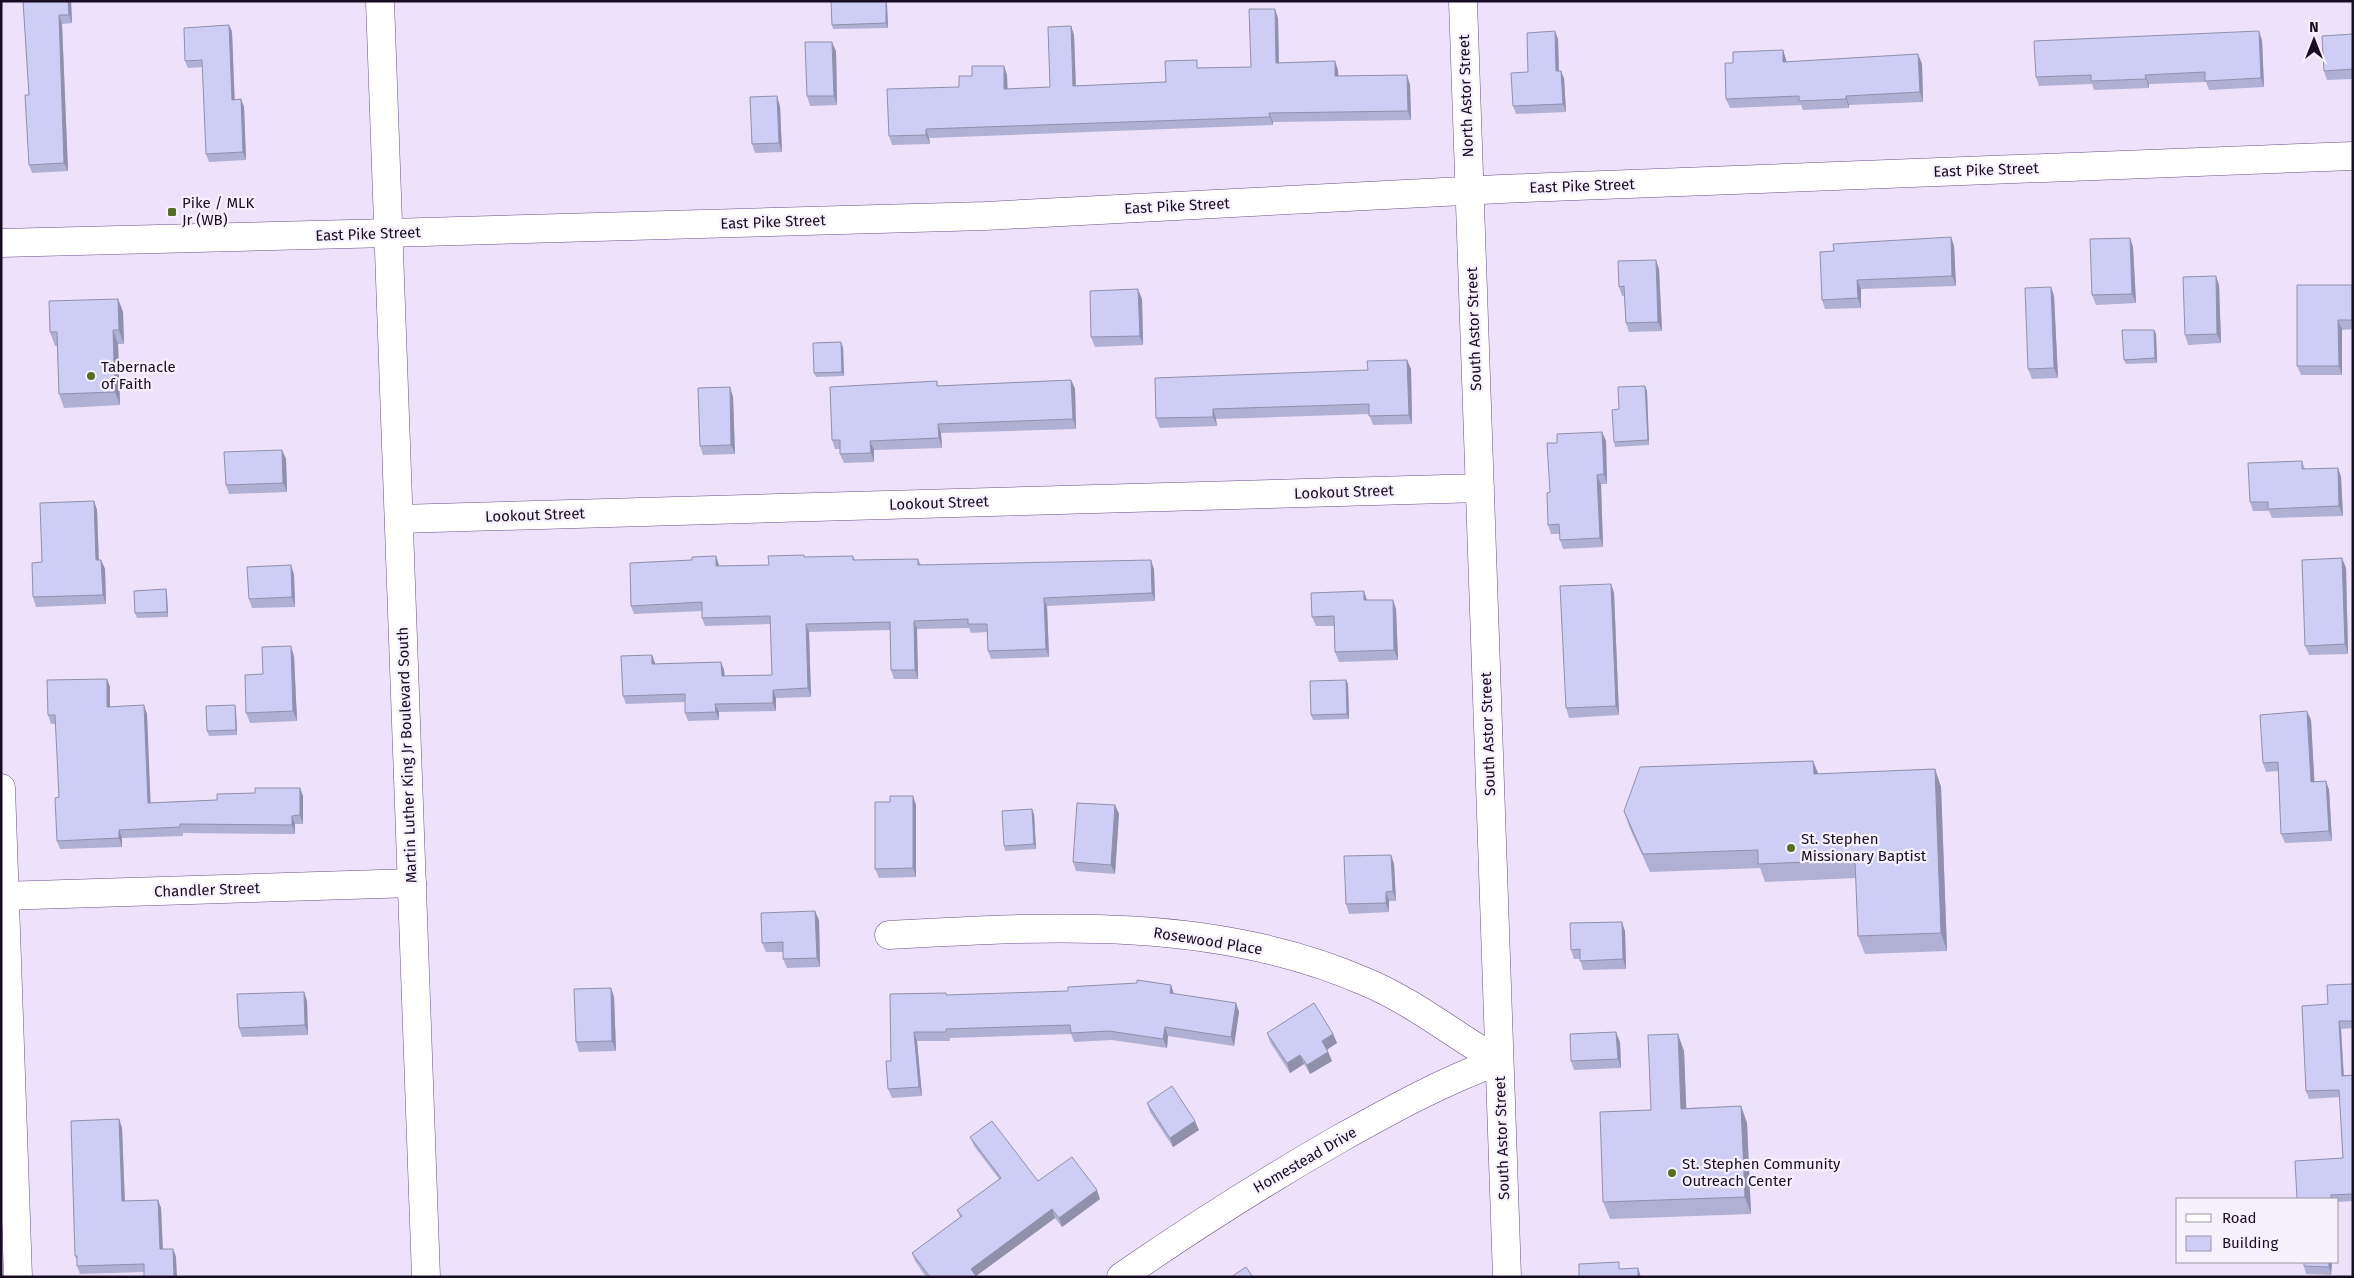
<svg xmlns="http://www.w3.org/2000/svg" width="2354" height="1278" font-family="'Fira Sans',sans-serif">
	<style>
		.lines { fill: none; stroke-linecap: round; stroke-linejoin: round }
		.minor-casing { stroke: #6a4e88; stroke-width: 29 }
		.tertiary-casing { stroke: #6a4e88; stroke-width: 29 }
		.secondary-casing { stroke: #6a4e88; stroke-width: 29 }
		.minor { stroke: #fff; stroke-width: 28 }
		.tertiary { stroke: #fff; stroke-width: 28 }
		.secondary { stroke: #fff; stroke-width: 28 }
		.wall { fill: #b0b0d4 }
		.shaded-wall { fill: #9090ac }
		.building { fill: #cdcdf6; stroke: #9090ac }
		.poi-dot { fill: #566f21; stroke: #f7f1ff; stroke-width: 2 }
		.labels { text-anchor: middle; stroke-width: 4.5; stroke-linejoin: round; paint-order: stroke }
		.street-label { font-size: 15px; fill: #170c23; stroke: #f7f1ff }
		.poi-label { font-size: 15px; fill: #170c23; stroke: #f7f1ff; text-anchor: start }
	</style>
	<rect width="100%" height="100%" fill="#ede1fc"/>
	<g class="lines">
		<g class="minor-casing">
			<path id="minor" d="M1463 1 1507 1277
				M389 233 985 216 1501 189 2353 156
				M399 519 1480 488
				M1 788 18 1277
				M1 896 412 883
				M889 935C1049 926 1216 916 1366 982 1414 1002 1455 1036 1499 1061
				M1121 1277C1192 1228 1264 1182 1339 1139 1391 1110 1443 1081 1499 1061"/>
		</g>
		<g class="tertiary-casing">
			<path id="tertiary" d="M1 243 389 233"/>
		</g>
		<g class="secondary-casing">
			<path id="secondary" d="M380 1 426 1277"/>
		</g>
		<use href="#minor" class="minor"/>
		<use href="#tertiary" class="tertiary"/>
		<use href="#secondary" class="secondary"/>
	</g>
	<path class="wall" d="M23 1H71L72 23 62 24 68 171 32 173 29 165V95Z
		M887 4 888 28 833 29 832 25Z
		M1278 18 1279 63 1338 70V76L1410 84 1411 120 1273 122V125L929 138 930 144 892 145 889 136 959 87 972 76 1004 66 1007 75V89L1050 87 1071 26 1074 35 1076 86 1166 82 1200 68 1251 67Z
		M229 25 232 32 234 100 241 99 244 107 246 160 209 162 206 154 203 67 188 68 185 61Z
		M2353 34V79L2327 80 2324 71Z
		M1558 39 1559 71 1564 78 1566 112 1516 114 1513 106 1528 72Z
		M2262 40 2264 87 2209 90 2206 82 2149 84V88L2094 90 2092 84 2039 86 2036 77Z
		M1783 50 1786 62 1918 54 1922 64 1923 102 1849 105V108L1803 110 1801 105 1730 108 1726 99 1733 63Z
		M836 51 837 105 810 106 807 96Z
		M780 106 782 152 755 153 752 144Z
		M1951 237 1954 246 1956 286 1861 289V308L1825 309 1822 300 1834 251Z
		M2130 238 2133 247 2136 303 2096 305 2092 295Z
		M1659 269 1662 331 1629 332 1626 323 1624 296H1622L1619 287Z
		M2219 285 2221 343 2188 345 2185 335Z
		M2353 286V329L2342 330V375H2301L2297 366Z
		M2051 287 2054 296 2058 378 2032 379 2028 369Z
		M118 299 123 312 124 344H118L120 405 64 408 59 394 57 346H55L50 332Z
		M1142 299 1143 345 1095 347 1091 337Z
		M2154 330 2156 334 2157 363 2126 364 2124 360Z
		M843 347 844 376 816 377 814 373Z
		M1407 360 1411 369 1412 424 1373 425 1369 414 1216 419 1217 426 1160 428 1156 418 1368 370Z
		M1071 380 1075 389 1076 429 941 433 942 448 874 450V462L844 463 840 454V449H835L832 440 937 381 938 386Z
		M1645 386 1647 391 1649 445 1615 447 1614 442 1619 409Z
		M730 387 733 397 735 454 703 455 700 446Z
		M1602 432 1606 441 1607 484H1601L1603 547 1563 549 1560 540V534H1551L1548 525 1550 492 1557 443Z
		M282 450 286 459 287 492 229 494 226 485Z
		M2302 461 2305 469 2338 468 2341 477 2343 516 2272 518 2269 511H2253L2250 502Z
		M94 501 97 510 99 560H101L105 569 106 604 36 607 33 597Z
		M716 556 719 566 769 565 805 557 853 556 855 560 918 559 921 565 1154 569 1155 601 1047 606 1049 657 991 659 988 651 987 632 971 633 969 628 917 629 918 679H894L891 670 890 630 809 632 811 697 776 698V711L719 712V720L688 721 685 713V702L626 704 623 696 652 655 655 664 721 662 724 670 725 676 772 675 770 624 705 626 702 618V611L634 614 631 606 692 560Z
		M2342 558 2346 568 2348 654 2309 655 2305 646Z
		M291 565 294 575 295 607 252 608 249 599Z
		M1611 584 1614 593 1619 715 1569 718 1566 708Z
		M167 594 168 617 137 618 135 613Z
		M1367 600H1393L1396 609 1398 660 1339 662 1335 652 1334 626H1316L1312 617Z
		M294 656 297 721 250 723 246 713 263 674Z
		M107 679 110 687V707L147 714 150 803 217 800 255 793 300 788 303 796V824H295V834L183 833V836L122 838V847L60 849 57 841 59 797 56 724H51L48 715Z
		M1346 680 1348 684 1349 719 1313 720 1311 715Z
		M236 710 237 735 209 736 207 731Z
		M2311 720 2314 782 2326 781 2329 790 2332 841 2285 843 2281 834 2278 771 2266 772 2263 763Z
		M1813 761 1818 774 1935 769 1941 787 1947 951 1865 954 1858 936 1856 878 1765 882 1760 868 1650 872 1630 829 1624 811Z
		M916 805V877L879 878 875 869Z
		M1115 805 1119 814 1115 874 1076 871 1073 862Z
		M1034 814 1036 849 1005 851 1004 846Z
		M1391 855 1394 864 1396 901H1389V912L1349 914 1346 904Z
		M819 920 820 967 787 968 783 959V952H766L762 943Z
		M1625 931 1626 969 1583 970 1580 959H1574L1571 950Z
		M2353 984V1028L2341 1029 2344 1075H2353V1201L2338 1202V1199H2297L2343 1158 2340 1097 2309 1099 2306 1091Z
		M304 992 307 1001 308 1035 242 1037 239 1028Z
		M946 993V995L1174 994 1236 1003 1239 1012 1234 1046 1168 1036 1167 1048 1112 1040 1074 1042 1071 1034 950 1038V1041H917L922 1096 892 1098 888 1089 891 1061Z
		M614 997 616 1051 579 1052 576 1042Z
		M1267 1033 1333 1034 1337 1043 1327 1049 1332 1061 1310 1074 1304 1064 1290 1073 1270 1042Z
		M1620 1042 1621 1068 1574 1070 1571 1061Z
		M1684 1051 1686 1108 1741 1106 1747 1123 1751 1214 1610 1219 1603 1202 1651 1110Z
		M1147 1103 1199 1130 1173 1147 1150 1112Z
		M119 1119 122 1128 125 1201 158 1200 161 1208 163 1249H173L176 1257 144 1272 80 1274 77 1266V1261L75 1256Z
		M970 1137 1038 1181 1100 1199 1062 1227 1055 1218 976 1276 977 1277H926L915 1261 912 1253 960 1217 957 1210 999 1179 974 1146Z
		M2304 1262H2332L2331 1275 2306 1274 2304 1266Z"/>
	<path class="shaded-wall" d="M68 1H71L72 23 69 15Z
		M886 1 887 4 888 28 886 23Z
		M1275 9 1278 18 1279 72 1276 63Z
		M59 15 62 24 68 171 64 163Z
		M229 25 232 32 235 107 232 100Z
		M1071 26 1074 35 1076 95 1073 86Z
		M1555 31 1558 39 1559 79 1556 71Z
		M2259 31 2262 40 2264 87 2261 78Z
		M832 42 836 51 837 105 834 96Z
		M1783 50 1786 59 1787 71 1783 62Z
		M1918 54 1922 64 1923 102 1920 92Z
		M1335 61 1338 70 1339 85 1335 76Z
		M1004 66 1007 75 1008 98 1004 89Z
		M1561 71 1564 78 1566 112 1563 104Z
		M1407 75 1410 84 1411 120 1408 111Z
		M2145 75 2149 84V88L2146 79Z
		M777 96 780 106 782 152 779 143Z
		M1846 96 1849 105V108L1846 99Z
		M241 99 244 107 246 160 243 152Z
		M1269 113 1273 122V125L1270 117Z
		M926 129 929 138 930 144 926 135Z
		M1951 237 1954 246 1956 286 1952 276Z
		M2130 238 2133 247 2136 303 2132 294Z
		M1656 260 1659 269 1662 331 1658 322Z
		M2216 276 2219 285 2221 343 2217 334Z
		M1857 280 1861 289V308L1858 298Z
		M2051 287 2054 296 2058 378 2054 368Z
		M1138 289 1142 299 1143 345 1140 336Z
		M118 299 123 312 124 344 119 330Z
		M2338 320 2342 330V375L2339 366Z
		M113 330 118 344 120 405 115 392Z
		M2154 330 2156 334 2157 363 2155 358Z
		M841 342 843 347 844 376 842 372Z
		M1407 360 1411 369 1412 424 1409 415Z
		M1071 380 1075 389 1076 429 1073 419Z
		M1645 386 1647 391 1649 445 1648 440Z
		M730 387 733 397 735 454 731 445Z
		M1213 409 1216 419 1217 426 1213 417Z
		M938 424 941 433 942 448 939 438Z
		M1602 432 1606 441 1607 484 1604 474Z
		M870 441 874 450V462L871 453Z
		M282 450 286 459 287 492 283 483Z
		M2338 468 2341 477 2343 516 2339 506Z
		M1597 475 1601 484 1603 547 1600 538Z
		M94 501 97 510 99 569 96 560Z
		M716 556 719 565V575L716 566Z
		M2342 558 2346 568 2348 654 2345 644Z
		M101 560 105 569 106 604 103 595Z
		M1151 560 1154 569 1155 601 1152 593Z
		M291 565 294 575 295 607 292 597Z
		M1611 584 1614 593 1619 715 1616 706Z
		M166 589 167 594 168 617 167 612Z
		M1364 591 1367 600H1364Z
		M1044 598 1047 606 1049 657 1046 649Z
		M1393 600 1396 609 1398 660 1394 650Z
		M914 621 917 629 918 679 915 670Z
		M806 624 809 632 811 697 808 688Z
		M291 646 294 656 297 721 293 711Z
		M652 655 655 663V673L652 664Z
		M721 662 724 670 725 684 722 676Z
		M107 679 110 687V715L107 707Z
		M1346 680 1348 684 1349 719 1347 714Z
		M773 690 776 698V711L773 703Z
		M715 704 719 712V720L716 712Z
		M144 705 147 714 151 811 148 803Z
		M235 705 236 710 237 735 236 730Z
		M2307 711 2311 720 2315 791 2311 782Z
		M1813 761 1820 778 1814 774Z
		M1935 769 1941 787 1947 951 1941 933Z
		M2326 781 2329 790 2332 841 2329 831Z
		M300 788 303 796V824L300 815Z
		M913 796 916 805V877L913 868Z
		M1115 805 1119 814 1115 874 1111 865Z
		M1032 809 1034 814 1036 849 1034 844Z
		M292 816 295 824V834L292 825Z
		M119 830 122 838V847L119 838Z
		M1391 855 1394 864 1396 901 1393 891Z
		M1386 892 1389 901V912L1386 903Z
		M815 911 819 920 820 967 817 958Z
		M1622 922 1625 931 1626 969 1623 959Z
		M1171 985 1174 994 1170 993Z
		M611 988 614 997 616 1051 612 1041Z
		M304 992 307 1001 308 1035 305 1025Z
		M1236 1003 1239 1012 1234 1046 1231 1037Z
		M2339 1021 2341 1029 2344 1083 2342 1076Z
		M1165 1027 1168 1036 1167 1048 1163 1039Z
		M914 1032 917 1041 922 1096 919 1087Z
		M1616 1032 1620 1042 1621 1068 1618 1059Z
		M1333 1034 1337 1043 1325 1051 1322 1041Z
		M1678 1034 1684 1051 1687 1126 1681 1109Z
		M1328 1052 1332 1061 1310 1074 1307 1065Z
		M1300 1055 1304 1064 1290 1073 1287 1063Z
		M1741 1106 1747 1123 1751 1214 1745 1197Z
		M119 1119 122 1128 125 1209 122 1201Z
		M1195 1121 1199 1130 1173 1147 1170 1138Z
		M1097 1190 1100 1199 1062 1227 1059 1218Z
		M158 1200 161 1208 163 1257 160 1249Z
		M1052 1209 1055 1218 976 1276 977 1277H974L971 1269Z
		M173 1249 176 1257 177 1277H174Z
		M2329 1262H2332L2331 1275 2329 1267Z
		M1638 1268 1641 1277H1638Z"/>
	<path class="building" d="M23 1H68L69 15H59L64 163 29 165 25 95H29Z
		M831 1H886V23L832 25Z
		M1249 9H1275L1276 63 1335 61V76L1407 75 1408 111 1269 113 1270 117 926 129V135L889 136 887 89 959 87V76H972V66H1004V89L1050 87 1048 27 1071 26 1073 86 1166 82 1165 61 1197 60V68L1251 67Z
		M229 25 232 100 241 99 243 152 206 154 202 60 185 61 184 28Z
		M1555 31 1556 71H1561L1563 104 1513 106 1511 73 1528 72 1527 33Z
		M2259 31 2261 78 2205 81V72L2145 75 2146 79 2091 81V75L2036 77 2034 41Z
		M2353 34V69L2324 71 2322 36Z
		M805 42H832L834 96H807Z
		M1783 50V62L1918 54 1920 92 1846 96V99L1799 101V96L1726 99 1725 63H1733V52Z
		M777 96 779 143 752 144 750 97Z
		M1951 237 1952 276 1857 280 1858 298 1822 300 1820 252 1834 251 1833 244Z
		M2130 238 2132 294 2092 295 2090 239Z
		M1656 260 1658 322 1626 323 1624 286 1619 287 1618 261Z
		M2216 276 2217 334 2185 335 2183 277Z
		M2297 285H2352V320H2338L2339 366H2297Z
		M2051 287 2054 368 2028 369 2025 288Z
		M1138 289 1140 336 1091 337 1090 291Z
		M118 299 119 330H113L115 392 59 394 57 332H50L49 301Z
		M2122 330H2154L2155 358 2124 360Z
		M841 342 842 372 814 373 813 343Z
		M1407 360 1409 415 1369 416V404L1213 409V417L1156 418 1155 378 1368 370 1367 361Z
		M1071 380 1073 419 938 424 939 438 870 441 871 453 840 454V440H832L830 387 937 381V386Z
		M1645 386 1648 440 1614 442 1612 410 1619 409 1618 387Z
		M730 387 731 445 700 446 698 388Z
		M1602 432 1604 474 1597 475 1600 538 1560 540 1559 524 1548 525 1547 493 1550 492 1547 443H1557V434Z
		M282 450 283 483 226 485 224 452Z
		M2302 461V469L2338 468 2339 506 2268 509V502H2250L2248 463Z
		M94 501 96 560H101L103 595 33 597 32 563 42 562 40 503Z
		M804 555V557L853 556V560L918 559V565L1151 560 1152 593 1044 598 1046 649 988 651 987 624H968V619L914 621 915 670H891L890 622 806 624 808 688 773 690V703L715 704 716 712 685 713V694L623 696 621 656 652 655V664L721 662 722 676 772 675 770 616 702 618V602L631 606 630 563 692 560V557L716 556V566L769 565 768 556Z
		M2342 558 2345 644 2305 646 2302 560Z
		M291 565 292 597 249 599 247 567Z
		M1611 584 1616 706 1566 708 1560 586Z
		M166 589 167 612 135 613 134 591Z
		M1364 591V600H1393L1394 650 1335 652 1334 616 1312 617 1311 593Z
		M291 646 293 711 246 713 245 675 263 674 262 647Z
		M107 679V707L144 705 148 803 217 800V794L255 793V788H300V815L292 816V825L180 824V827L119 830V838L57 841 55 798 59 797 55 715H48L47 680Z
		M1346 680 1347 714 1311 715 1310 681Z
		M235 705 236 730 207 731 206 706Z
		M2307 711 2311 782 2326 781 2329 831 2281 834 2278 762 2263 763 2260 715Z
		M1813 761 1814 774 1935 769 1941 933 1858 936 1855 860 1758 864V850L1643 854 1624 811 1640 767Z
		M890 796H913V868L875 869V802H890Z
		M1077 803 1115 805 1111 865 1073 862Z
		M1032 809 1034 844 1004 846 1002 811Z
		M1391 855 1393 891 1386 892V903L1346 904 1344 856Z
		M815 911 817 958 783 959V942L762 943 761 913Z
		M1622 922 1623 959 1580 961V949L1571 950 1570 923Z
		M1137 980 1171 985 1170 993 1236 1003 1231 1037 1165 1027 1163 1039 1109 1031 1071 1033 1070 1025 946 1029V1032H914L919 1087 888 1089 886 1061H891L890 994 946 993V995L1068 991V987L1137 983Z
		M2353 984V1021H2339L2342 1076 2353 1075V1194L2331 1195V1199H2297L2295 1161 2343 1158 2339 1090 2306 1091 2302 1006 2328 1004 2327 985Z
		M611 988 612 1041 576 1042 574 989Z
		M304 992 305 1025 239 1028 237 994Z
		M1314 1003 1333 1034 1322 1041 1328 1052 1307 1065 1300 1055 1287 1063 1267 1033Z
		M1616 1032 1618 1059 1571 1061 1570 1034Z
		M1678 1034 1681 1109 1741 1106 1745 1197 1603 1202 1600 1112 1651 1110 1648 1035Z
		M1172 1086 1195 1121 1170 1138 1147 1103Z
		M119 1119 122 1201 158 1200 160 1249H173L174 1277H144V1264L77 1266V1256H75L71 1121Z
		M992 1121 1038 1181 1072 1157 1097 1190 1059 1218 1052 1209 971 1269 976 1276 975 1277H930L912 1253 962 1216 957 1210 1001 1178 970 1137Z
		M1619 1262V1269L1638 1268V1277H1579V1264Z
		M2304 1262H2329V1267L2304 1266Z
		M1246 1267 1253 1277H1231Z"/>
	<g class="poi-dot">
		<rect x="167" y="207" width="10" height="10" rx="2.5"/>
		<circle cx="91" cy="376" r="5"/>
		<circle cx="1791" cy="848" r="5"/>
		<circle cx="1672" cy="1173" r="5"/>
	</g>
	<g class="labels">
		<g class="street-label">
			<text transform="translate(1466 96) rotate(-92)" y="5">North Astor Street</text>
			<text transform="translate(1986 170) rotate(-2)" y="5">East Pike Street</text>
			<text transform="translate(1582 186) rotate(-2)" y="5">East Pike Street</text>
			<text transform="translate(1177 206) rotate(-3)" y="5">East Pike Street</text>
			<text transform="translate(773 222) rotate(-2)" y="5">East Pike Street</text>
			<text transform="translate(368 234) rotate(-2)" y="5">East Pike Street</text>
			<text transform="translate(1474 329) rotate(-92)" y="5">South Astor Street</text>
			<text transform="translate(1344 492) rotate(-2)" y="5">Lookout Street</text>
			<text transform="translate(939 503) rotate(-2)" y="5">Lookout Street</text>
			<text transform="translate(535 515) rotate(-2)" y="5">Lookout Street</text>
			<text transform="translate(1488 734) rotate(-92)" y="5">South Astor Street</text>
			<text transform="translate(407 755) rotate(-92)" y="5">Martin Luther King Jr Boulevard South</text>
			<text transform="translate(207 890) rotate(-2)" y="5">Chandler Street</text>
			<text transform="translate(1208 941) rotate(9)" y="5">Rosewood Place</text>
			<text transform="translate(1502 1138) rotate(-92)" y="5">South Astor Street</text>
			<text transform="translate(1305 1160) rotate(-30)" y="5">Homestead Drive</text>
		</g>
		<g class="poi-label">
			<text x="182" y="208">Pike / MLK<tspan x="182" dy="17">Jr (WB)</tspan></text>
			<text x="101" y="372">Tabernacle<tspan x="101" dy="17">of Faith</tspan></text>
			<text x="1801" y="844">St. Stephen<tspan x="1801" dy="17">Missionary Baptist</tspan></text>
			<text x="1682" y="1169">St. Stephen Community<tspan x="1682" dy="17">Outreach Center</tspan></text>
		</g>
	</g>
	<rect width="2354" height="1278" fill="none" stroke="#170c23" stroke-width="5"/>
	<rect x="2176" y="1198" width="162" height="65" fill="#f7f1ff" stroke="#9d95a7"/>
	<rect x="2186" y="1214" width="25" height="8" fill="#ffffff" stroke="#9d95a7"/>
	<text x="2222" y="1223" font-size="15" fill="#170c23">Road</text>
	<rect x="2186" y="1236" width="25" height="15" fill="#cdcdf6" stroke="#9d95a7"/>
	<text x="2222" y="1248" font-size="15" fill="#170c23">Building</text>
	<g transform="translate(2314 40)" stroke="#f7f1ff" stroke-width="4" paint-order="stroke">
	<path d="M0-4L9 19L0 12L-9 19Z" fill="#170c23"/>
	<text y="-8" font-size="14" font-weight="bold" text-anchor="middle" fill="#170c23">N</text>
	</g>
</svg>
